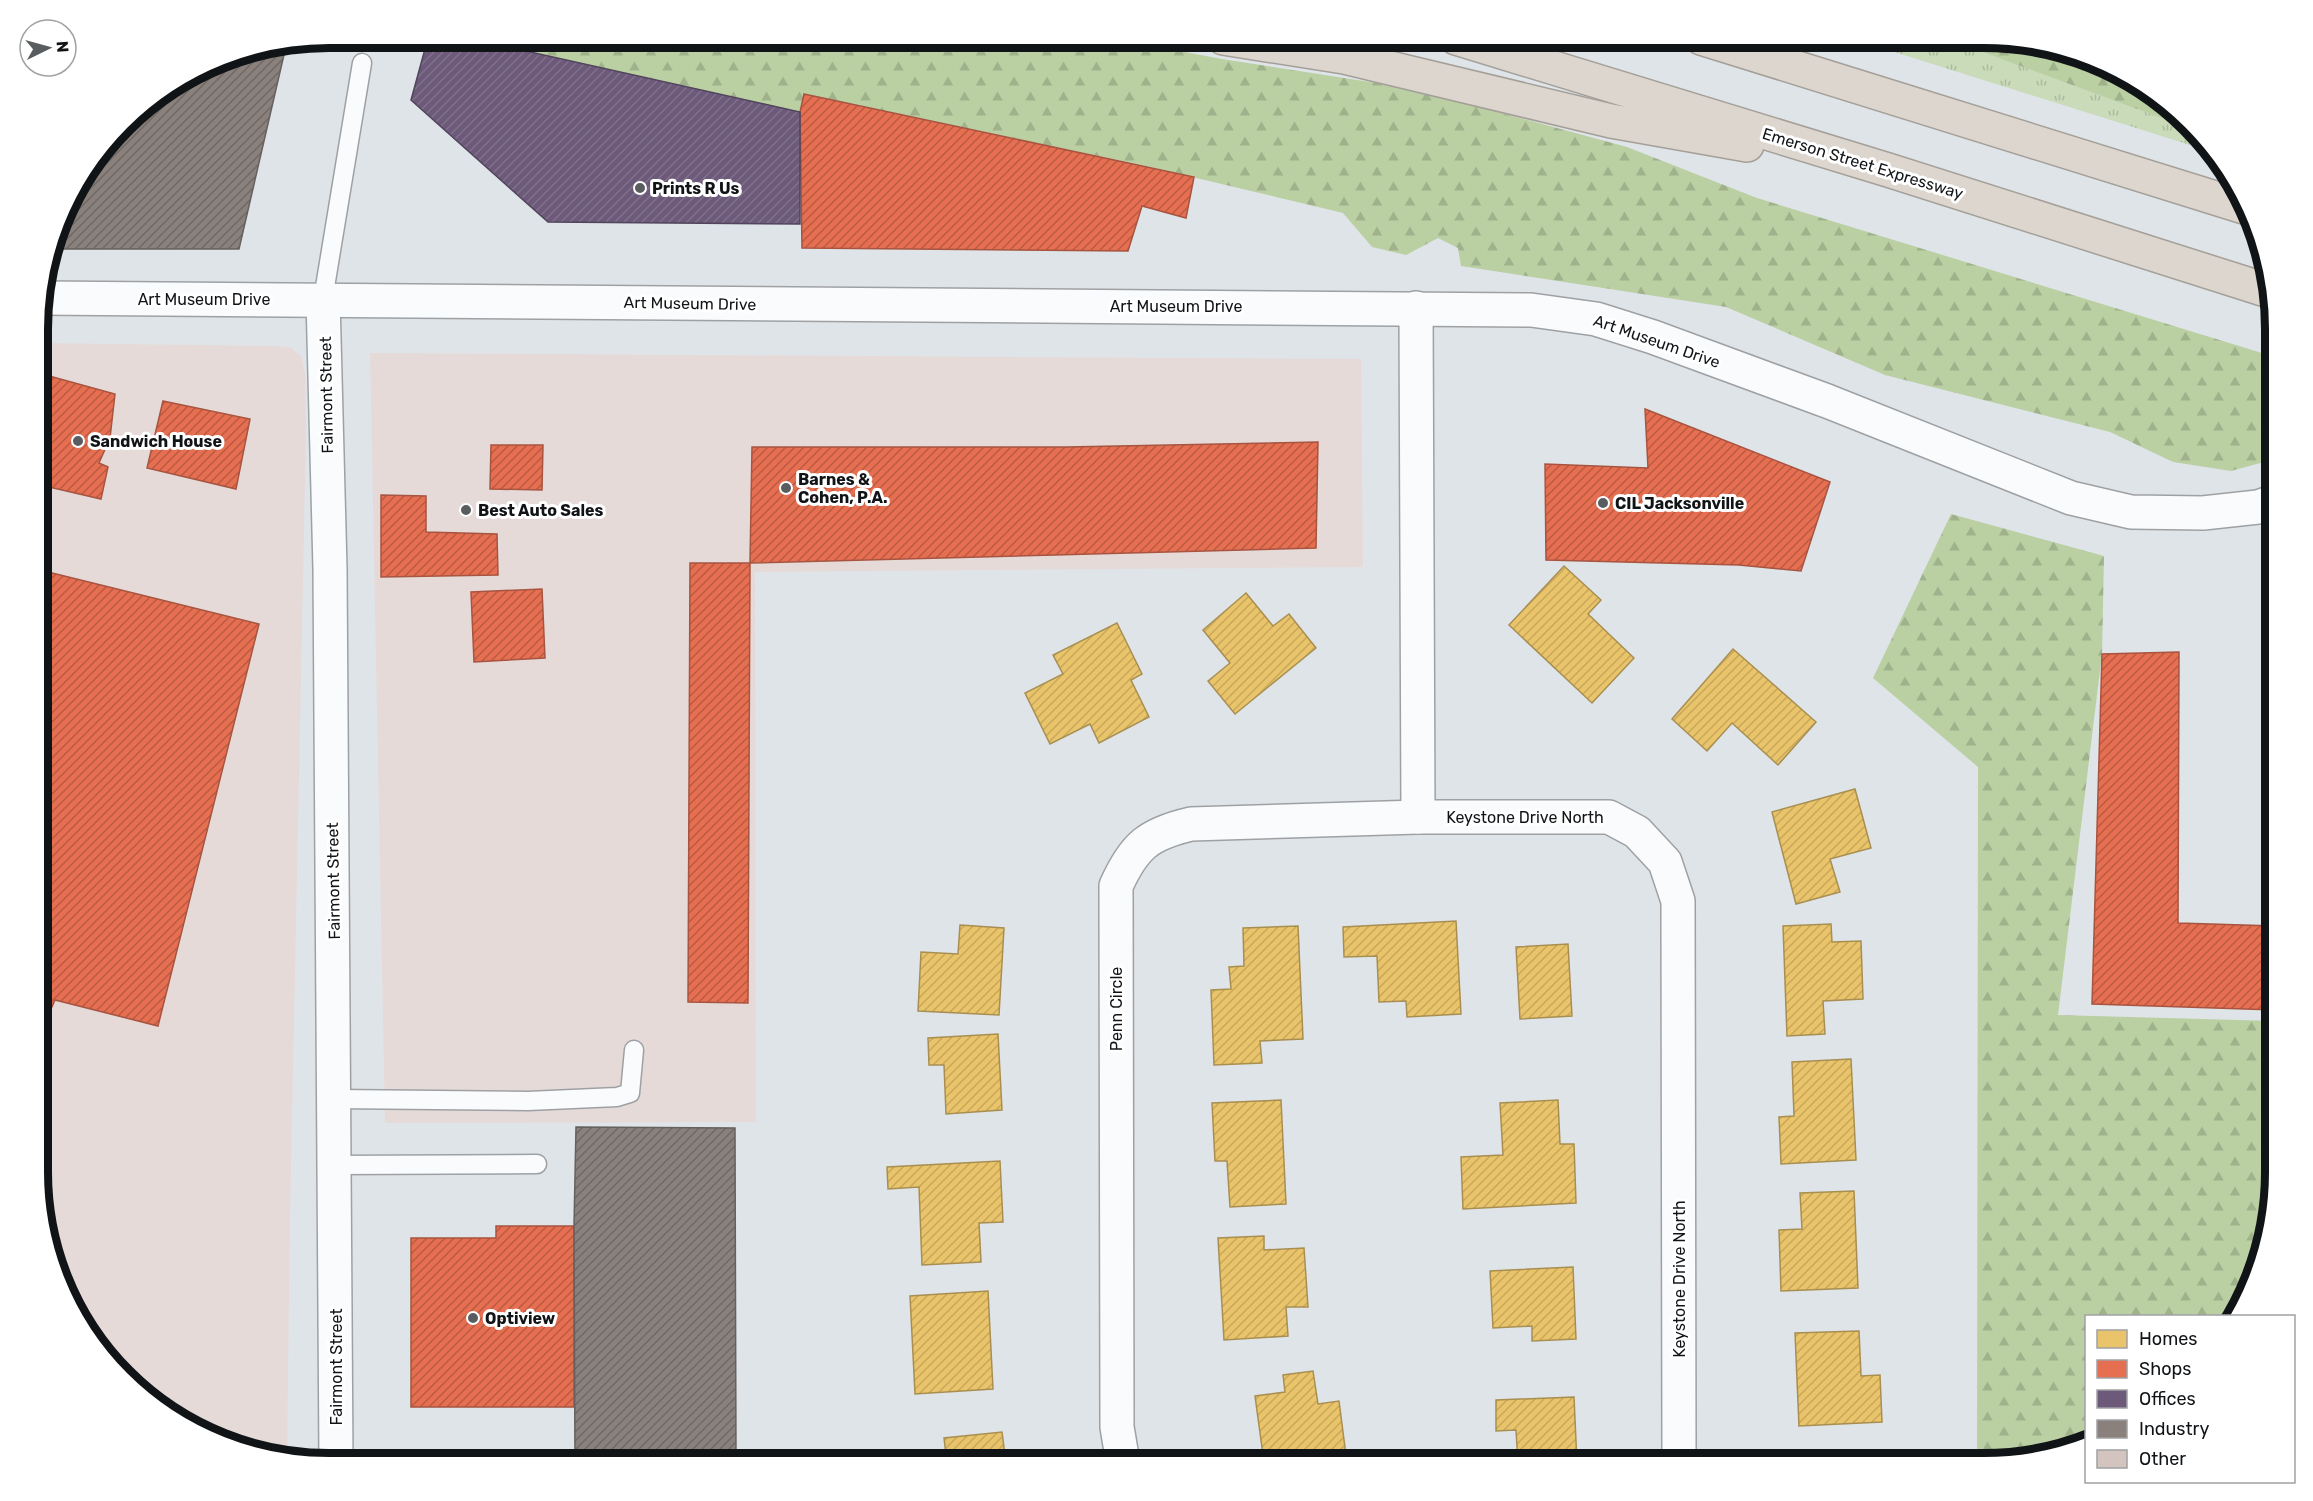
<svg xmlns="http://www.w3.org/2000/svg" width="2313" height="1501" viewBox="0 0 2313 1501" font-family="Rubik,sans-serif">
<style>
.commercial{fill:#e6dad9}
.grass{fill:url(#grass-tufts)}
.forest{fill:url(#forest-firs)}
.homes{fill:url(#homes-hatch);stroke:#a88f51;stroke-width:1.5}
.shops{fill:url(#shops-hatch);stroke:#a75440;stroke-width:1.5}
.offices{fill:url(#offices-hatch);stroke:#51445c;stroke-width:1.5}
.industry{fill:url(#industry-hatch);stroke:#66605e;stroke-width:1.5}
.building{fill:url(#building-hatch);stroke:#a1a1a3;stroke-width:1.5}
.lines{fill:none;stroke-linecap:round;stroke-linejoin:round}
.lane-casing{stroke:#9ea1a4;stroke-width:21}
.street-casing{stroke:#9ea1a4;stroke-width:36}
.secondary-casing{stroke:#9ea1a4;stroke-width:36}
.highway-casing{stroke:#a4a099;stroke-width:36}
.lane{stroke:#fafbfc;stroke-width:18}
.street{stroke:#fafbfc;stroke-width:33}
.secondary{stroke:#fafbfc;stroke-width:33}
.highway{stroke:#dcd6ce;stroke-width:33}
.poi-dot{fill:#595d60;stroke:#fff;stroke-width:2}
.labels{text-anchor:middle;stroke-width:6;stroke-linejoin:round;paint-order:stroke}
.street-label{font-size:16px;fill:#111417;stroke:#fff}
.poi-label{font-size:16px;font-weight:bold;fill:#111417;stroke:#fff;text-anchor:start}
.rim{fill:none;stroke:#111417;stroke-width:8}
</style>
<defs>
<pattern id="grass-tufts" width="24" height="20" patternUnits="userSpaceOnUse" patternTransform="scale(1.5)"><rect width="24" height="20" fill="#c9dbb9"/><path d="M3 7l-1-3M5 7V3M7 7l1-3M15 17l-1-3M17 17v-4M19 17l1-3" fill="none" stroke="#acbb9e"/></pattern>
<pattern id="forest-firs" width="22" height="20" patternUnits="userSpaceOnUse" patternTransform="scale(1.5)"><rect width="22" height="20" fill="#bad0a3"/><path d="M5 1l3.5 6h-7zM16 11l3.5 6h-7z" fill="#9fb28c"/></pattern>
<pattern id="homes-hatch" width="6" height="6" patternUnits="userSpaceOnUse" patternTransform="scale(1.5)"><rect width="6" height="6" fill="#e9c46a"/><path d="M-1 1l2-2M0 6l6-6M5 7l2-2" fill="none" stroke="#c7a85b"/></pattern>
<pattern id="shops-hatch" width="6" height="6" patternUnits="userSpaceOnUse" patternTransform="scale(1.5)"><rect width="6" height="6" fill="#e76f51"/><path d="M-1 1l2-2M0 6l6-6M5 7l2-2" fill="none" stroke="#ba5a42"/></pattern>
<pattern id="offices-hatch" width="6" height="6" patternUnits="userSpaceOnUse" patternTransform="scale(1.5)"><rect width="6" height="6" fill="#6d597a"/><path d="M-1 1l2-2M0 6l6-6M5 7l2-2" fill="none" stroke="#80718a"/></pattern>
<pattern id="industry-hatch" width="6" height="6" patternUnits="userSpaceOnUse" patternTransform="scale(1.5)"><rect width="6" height="6" fill="#8a817c"/><path d="M-1 1l2-2M0 6l6-6M5 7l2-2" fill="none" stroke="#6f6865"/></pattern>
<pattern id="building-hatch" width="6" height="6" patternUnits="userSpaceOnUse" patternTransform="scale(1.5)"><rect width="6" height="6" fill="#d3c4bf"/><path d="M-1 1l2-2M0 6l6-6M5 7l2-2" fill="none" stroke="#b4a8a3"/></pattern>
</defs>
<rect width="100%" height="100%" fill="#dfe4e8"/>
<g class="commercial">
<polygon points="40,343 280,346 291,348 301,356 305,373 306,435 290,1216 287,1457 236,1448 167,1414 77,1318 40,1210"/>
<polygon points="370,353 1361,359 1363,567 755,572 756,1122 385,1123"/>
</g>
<polygon class="grass" points="1850,38 1957,38 1962,44 2183,126 2206,150"/>
<g class="forest">
<polygon points="468,38 1110,38 1222,59 1409,88 1627,147 1757,198 2275,357 2275,459 2231,471 2173,462 2110,432 1885,375 1726,307 1461,266 1458,248 1438,238 1406,255 1372,247 1343,213 1150,167 804,94 800,112"/>
<polygon points="1957,38 1984,38 2077,53 2146,87 2183,126 1961,44"/>
<polygon points="1951,514 2104,556 2102,654 2058,1015 2275,1021 2275,1191 2260,1265 2235,1316 2086,1316 2086,1438 2003,1463 1977,1463 1978,767 1873,678"/>
</g>
<g class="homes">
<polygon points="1564,566 1601,600 1588,614 1634,658 1592,703 1509,625"/>
<polygon points="1246,593 1273,626 1289,614 1316,648 1235,714 1208,681 1230,663 1203,630"/>
<polygon points="1117,623 1142,674 1131,680 1149,717 1099,743 1090,724 1050,744 1025,693 1063,674 1053,655"/>
<polygon points="1733,649 1816,722 1778,765 1732,723 1707,751 1672,719"/>
<polygon points="1855,789 1871,848 1830,859 1840,892 1796,904 1772,812"/>
<polygon points="1456,921 1461,1014 1407,1017 1406,1001 1379,1002 1377,956 1344,957 1343,927"/>
<polygon points="1831,924 1832,942 1861,941 1863,999 1823,1001 1825,1034 1787,1036 1783,926"/>
<polygon points="960,925 1004,928 999,1015 918,1011 921,952 958,954"/>
<polygon points="1298,926 1303,1039 1260,1041 1262,1063 1214,1065 1211,990 1231,989 1229,967 1244,966 1243,928"/>
<polygon points="1568,944 1572,1016 1520,1019 1516,947"/>
<polygon points="998,1034 1002,1110 946,1114 944,1065 929,1065 928,1038"/>
<polygon points="1851,1059 1856,1160 1781,1164 1779,1117 1794,1116 1792,1062"/>
<polygon points="1281,1100 1286,1204 1230,1207 1227,1161 1215,1161 1212,1103"/>
<polygon points="1558,1100 1560,1144 1574,1144 1576,1203 1463,1209 1461,1157 1503,1155 1500,1103"/>
<polygon points="1000,1161 1003,1222 979,1223 981,1262 922,1265 919,1187 888,1189 887,1167"/>
<polygon points="1854,1191 1858,1288 1781,1291 1779,1230 1802,1229 1800,1193"/>
<polygon points="1264,1236 1264,1250 1304,1248 1308,1307 1286,1307 1288,1336 1224,1340 1218,1238"/>
<polygon points="1573,1267 1576,1339 1532,1341 1532,1326 1493,1328 1490,1271"/>
<polygon points="988,1291 993,1389 915,1394 910,1296"/>
<polygon points="1859,1331 1861,1376 1880,1375 1882,1422 1799,1426 1795,1333"/>
<polygon points="1313,1371 1318,1404 1339,1401 1347,1463 1290,1463 1288,1451 1263,1455 1255,1396 1285,1392 1283,1375"/>
<polygon points="1574,1397 1577,1463 1518,1463 1516,1430 1496,1431 1496,1400"/>
<polygon points="1002,1432 1006,1463 947,1463 944,1438"/>
<polygon points="1854,1459 1854,1463 1780,1463 1780,1462"/>
</g>
<g class="shops">
<polygon points="804,94 1194,177 1186,218 1142,206 1128,251 802,248 800,112"/>
<polygon points="42,374 115,394 110,438 99,463 108,467 101,499 40,485 40,381"/>
<polygon points="163,401 250,419 236,489 147,468"/>
<polygon points="1645,409 1830,482 1801,571 1739,565 1546,560 1545,464 1648,468"/>
<polygon points="1318,442 1316,548 750,563 752,447 1066,447"/>
<polygon points="491,445 543,445 542,490 490,489"/>
<polygon points="381,495 426,496 426,532 497,534 498,575 381,577"/>
<polygon points="690,563 750,563 748,1003 688,1002"/>
<polygon points="40,570 259,624 158,1026 55,1000 45,1023 40,1023"/>
<polygon points="542,589 545,658 474,662 471,592"/>
<polygon points="2179,652 2178,923 2275,926 2275,1010 2092,1004 2102,654"/>
<polygon points="496,1226 574,1226 574,1407 411,1407 411,1238 496,1238"/>
</g>
<polygon class="offices" points="428,38 468,38 800,112 800,224 548,222 411,100"/>
<g class="industry">
<polygon points="286,46 239,249 53,249 68,200 137,110 218,60"/>
<polygon points="576,1127 735,1128 736,1463 575,1463 574,1226"/>
</g>
<polygon class="building" points="122,129 117,149 108,147"/>
<g class="lines">
<g class="lane-casing">
<g id="lane">
<polyline points="323,299 362,63"/>
<polyline points="335,1099 528,1101 617,1097 630,1093 634,1050"/>
<polyline points="335,1165 537,1164"/>
<polyline points="467,1463 469,1462 541,1463"/>
</g>
</g>
<g class="street-casing">
<g id="street">
<polyline points="323,299 330,569 336,1463"/>
<polyline points="1416,308 1418,817"/>
<path d="M1123 1463 1117 1427 1116 886C1134 846 1148 834 1191 824L1418 817H1609L1637 832 1665 862 1678 901 1679 1463"/>
</g>
</g>
<g class="secondary-casing">
<polyline id="secondary" points="40,298 1531,310 1596,319 1653,337 1827,401 2071,498 2131,512 2203,513 2258,507 2275,501"/>
</g>
<g class="highway-casing">
<g id="highway">
<polyline points="1223,38 1344,57 1611,121 1747,145"/>
<polyline points="1456,38 1888,170 2269,291"/>
<polyline points="1701,38 2244,207"/>
</g>
</g>
<use href="#lane" class="lane"/>
<use href="#street" class="street"/>
<use href="#secondary" class="secondary"/>
<use href="#highway" class="highway"/>
</g>
<g class="poi-dot">
<circle cx="640" cy="188" r="6"/>
<circle cx="78" cy="441" r="6"/>
<circle cx="786" cy="488" r="6"/>
<circle cx="1603" cy="503" r="6"/>
<circle cx="466" cy="510" r="6"/>
<circle cx="473" cy="1318" r="6"/>
</g>
<g class="labels">
<g class="street-label">
<text transform="translate(1863 163) rotate(17)" y="6">Emerson Street Expressway</text>
<text x="204" y="305">Art Museum Drive</text>
<text transform="translate(690 303) rotate(1)" y="6">Art Museum Drive</text>
<text x="1176" y="312">Art Museum Drive</text>
<text transform="translate(1657 341) rotate(19)" y="6">Art Museum Drive</text>
<text transform="translate(326 395) rotate(-91)" y="6">Fairmont Street</text>
<text x="1525" y="823">Keystone Drive North</text>
<text transform="translate(333 881) rotate(-91)" y="6">Fairmont Street</text>
<text transform="translate(1116 1009) rotate(-90)" y="6">Penn Circle</text>
<text transform="translate(1679 1279) rotate(-90)" y="6">Keystone Drive North</text>
<text transform="translate(336 1367) rotate(-90)" y="6">Fairmont Street</text>
</g>
<g class="poi-label">
<text x="652" y="194">Prints R Us</text>
<text x="90" y="447">Sandwich House</text>
<text x="798" y="485">Barnes &amp;<tspan x="798" dy="18">Cohen, P.A.</tspan></text>
<text x="1615" y="509">CIL Jacksonville</text>
<text x="478" y="516">Best Auto Sales</text>
<text x="485" y="1324">Optiview</text>
</g>
</g>
<path d="M0 0H2313V1501H0ZM329 48H1984A281 281 0 0 1 2265 329V1172A281 281 0 0 1 1984 1453H329A281 281 0 0 1 48 1172V329A281 281 0 0 1 329 48Z" fill="#fff" fill-rule="evenodd"/>
<path class="rim" d="M329 48H1984A281 281 0 0 1 2265 329V1172A281 281 0 0 1 1984 1453H329A281 281 0 0 1 48 1172V329A281 281 0 0 1 329 48Z"/>
<rect x="2085" y="1315" width="210" height="168" fill="#ffffff" stroke="#a0a1a2" stroke-width="1.5"/>
<rect x="2097" y="1330" width="30" height="18" fill="#e9c46a" stroke="#a0a1a2" stroke-width="1.5"/>
<text x="2139" y="1345" font-size="18" fill="#111417">Homes</text>
<rect x="2097" y="1360" width="30" height="18" fill="#e76f51" stroke="#a0a1a2" stroke-width="1.5"/>
<text x="2139" y="1375" font-size="18" fill="#111417">Shops</text>
<rect x="2097" y="1390" width="30" height="18" fill="#6d597a" stroke="#a0a1a2" stroke-width="1.5"/>
<text x="2139" y="1405" font-size="18" fill="#111417">Offices</text>
<rect x="2097" y="1420" width="30" height="18" fill="#8a817c" stroke="#a0a1a2" stroke-width="1.5"/>
<text x="2139" y="1435" font-size="18" fill="#111417">Industry</text>
<rect x="2097" y="1450" width="30" height="18" fill="#d3c4bf" stroke="#a0a1a2" stroke-width="1.5"/>
<text x="2139" y="1465" font-size="18" fill="#111417">Other</text>
<g transform="translate(48 48) rotate(85)"><circle r="28" fill="#ffffff" stroke="#a0a1a2" stroke-width="1.5"/>
<path d="M0-4.5L10 22L0 15L-10 22Z" fill="#595d60"/>
<text y="-9" font-size="16" font-weight="bold" text-anchor="middle" fill="#111417">N</text>
</g>
</svg>
